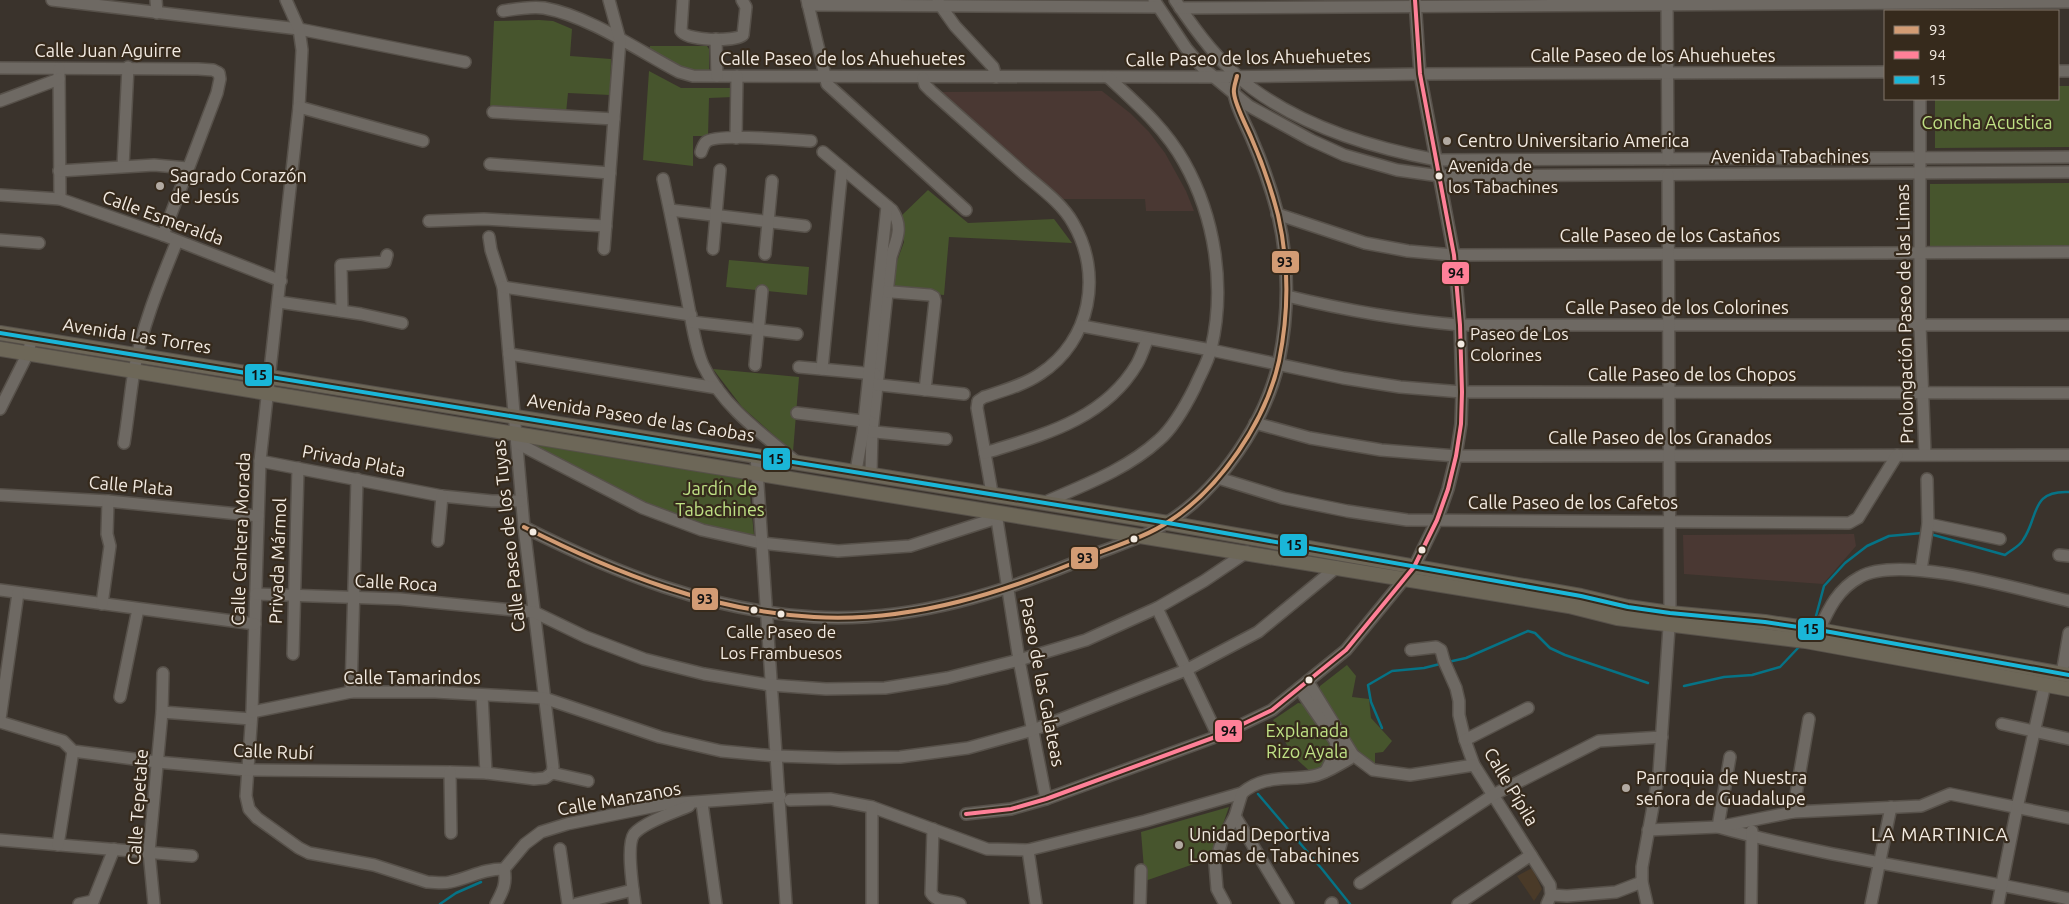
<svg xmlns="http://www.w3.org/2000/svg" width="2069" height="904" viewBox="0 0 2069 904" font-family="Ubuntu,sans-serif">
<style>
.built{fill:#4a3a28}
.education{fill:#4a3833}
.green{fill:#47552d}
.lines{fill:none;stroke-linecap:round;stroke-linejoin:round}
.stream{stroke:#067386;stroke-width:2.5}
.minor-casing{stroke:#57514a;stroke-width:14}
.major-casing{stroke:#57514a;stroke-width:16}
.minor{stroke:#6e6963;stroke-width:11}
.major{stroke:#6d6758;stroke-width:14}
.bus-1-casing{stroke:#362a1c;stroke-width:8}
.bus-2-casing{stroke:#362a1c;stroke-width:8}
.bus-3-casing{stroke:#362a1c;stroke-width:8}
.bus-1{stroke:#d39c74;stroke-width:4}
.bus-2{stroke:#ff8098;stroke-width:4}
.bus-3{stroke:#1ab6d8;stroke-width:4}
.poi-dot{fill:#b2aaa2;stroke:#362a1c;stroke-width:2}
.bus-dot{fill:#f2eae1;stroke:#362a1c;stroke-width:2}
.labels{text-anchor:middle;stroke-width:4.5;stroke-linejoin:round;paint-order:stroke}
.bus-label{font-size:17px;fill:#f2eae1;stroke:#362a1c;text-anchor:start}
.street-label{font-size:18px;fill:#f2eae1;stroke:#362a1c}
.park-label{font-size:18px;fill:#bfe185;stroke:#362a1c}
.poi-label{font-size:18px;fill:#f2eae1;stroke:#362a1c;text-anchor:start}
.neighbourhood-label{font-size:19px;letter-spacing:1px;fill:#f2eae1;stroke:#362a1c}
.line-badge{stroke:#362a1c;stroke-width:2}
.pale-badge-label{font-size:14px;text-anchor:middle;font-weight:bold;fill:#111}
</style>
<rect width="100%" height="100%" fill="#3a332c"/>
<polygon class="built" points="1532,868 1542,889 1534,901 1517,876"/>
<g class="education">
<polygon points="1102,91 1130,113 1149,132 1165,153 1186,191 1194,211 1146,211 1145,199 1061,199 941,92"/>
<polygon points="1854,534 1856,546 1823,584 1684,574 1683,535"/>
</g>
<g class="green">
<polygon points="539,20 553,21 572,29 570,56 611,59 610,95 568,93 566,113 490,109 494,21"/>
<polygon points="650,46 707,46 709,49 709,72 693,74 650,53"/>
<polygon points="649,71 681,88 733,88 733,97 709,98 708,136 693,136 693,166 643,160"/>
<polygon points="2058,86 2069,86 2069,147 1935,148 1935,99 2058,99"/>
<polygon points="2069,183 2069,251 1930,252 1930,184"/>
<polygon points="928,190 968,223 1054,219 1072,243 949,237 944,295 891,290 893,272 904,242 900,217"/>
<polygon points="729,260 809,267 807,295 726,287"/>
<polygon points="713,369 799,377 793,452 742,407"/>
<polygon points="526,438 748,476 754,535 703,525 644,505 526,445"/>
<polygon points="1347,665 1356,676 1352,697 1369,699 1371,718 1392,741 1383,752 1375,753 1375,765 1361,759 1318,693 1320,686"/>
<path d="M1298 703 1305 704C1320 727 1348 754 1313 774L1293 756 1273 720Z"/>
<polygon points="1229,807 1211,858 1145,881 1141,832"/>
</g>
<g class="lines">
<g class="stream">
<path d="M1930 534 2005 555C2011 550 2020 546 2023 540 2039 517 2030 490 2069 492"/>
<polyline points="1816,616 1824,586 1845,563 1867,546 1889,536 1922,533"/>
<polyline points="1448,662 1466,658 1528,631 1535,633 1550,648 1565,655 1648,683"/>
<polyline points="1684,686 1724,677 1752,675 1780,667 1798,648"/>
<polyline points="1382,728 1371,702 1368,685 1392,671 1424,668 1440,664"/>
<polyline points="1258,794 1322,869 1350,904"/>
<polyline points="440,904 456,893 481,882"/>
</g>
<g class="minor-casing">
<g id="minor">
<polyline points="52,0 299,29 465,62"/>
<polyline points="156,0 157,13"/>
<path d="M286 0 299 29 302 50 299 107 260 461 252 712 246 796 249 809 257 818 299 848 309 853 374 865 427 882C435 882 442 884 450 882 470 878 482 869 504 869"/>
<path d="M683 0 681 31C687 41 734 42 743 35L746 7 742 0"/>
<polyline points="807,0 827,84 966,210"/>
<polyline points="1154,0 1186,48 1202,67 1249,106 1311,140 1344,155 1397,170 1440,176 2069,172"/>
<path d="M1175 0C1197 33 1221 65 1253 89 1306 128 1373 148 1437 160L2069 157"/>
<polyline points="1667,0 1668,159"/>
<polyline points="938,2 955,26 993,67 996,77"/>
<polyline points="808,5 1158,7"/>
<polyline points="1180,8 2069,2"/>
<path d="M503 11C516 9 531 6 544 8 589 16 639 51 679 72L693 76 1213 77 1420 74 1885 72"/>
<polyline points="716,39 717,76"/>
<polyline points="0,68 198,69 213,70 219,73 220,79 217,93 163,235"/>
<polyline points="59,69 60,199"/>
<polyline points="2058,71 2069,71"/>
<path d="M923 78 925 85 931 91C961 118 992 145 1022 172 1039 187 1062 203 1073 223 1103 274 1091 341 1040 374 1024 385 1002 391 984 397L978 401 977 408 992 493"/>
<polyline points="1920,99 1920,325 1925,454"/>
<polyline points="0,101 59,79"/>
<polyline points="299,107 423,141"/>
<polyline points="493,112 614,119"/>
<polyline points="736,138 737,76"/>
<path d="M701 152C702 149 704 144 706 142 716 133 795 140 811 141"/>
<path d="M823 152 892 210C904 228 896 240 891 257L872 432 871 473"/>
<polyline points="490,164 610,173"/>
<polyline points="123,166 128,67"/>
<polyline points="59,171 154,165 187,168"/>
<path d="M663 179C672 220 680 261 688 303 692 323 695 347 703 365 722 406 762 434 795 461"/>
<polyline points="0,195 60,199 163,235 281,281"/>
<polyline points="670,210 805,226"/>
<polyline points="1277,214 1365,243 1408,251 1454,255 2069,252"/>
<polyline points="429,221 484,219 606,226"/>
<polyline points="489,237 491,250 503,287 524,527 553,767 552,773"/>
<polyline points="0,240 39,243"/>
<polyline points="604,249 620,40 609,0"/>
<polyline points="713,249 720,170"/>
<polyline points="765,254 772,181"/>
<polyline points="503,287 691,315"/>
<polyline points="880,291 930,295 934,297 935,301 925,390"/>
<path d="M1287 296C1344 310 1401 320 1460 325H2069"/>
<polyline points="279,302 361,314 402,323"/>
<polyline points="342,311 341,265 385,262 387,255"/>
<polyline points="692,322 797,334"/>
<polyline points="1082,326 1211,350 1343,378 1400,387 1462,392 2069,393"/>
<polyline points="509,354 717,388"/>
<polyline points="755,365 762,291"/>
<polyline points="799,367 875,374"/>
<polyline points="822,369 842,168"/>
<polyline points="871,384 964,394"/>
<polyline points="0,409 28,353 32,337"/>
<polyline points="797,413 871,422"/>
<polyline points="1255,423 1310,438 1381,450 1456,456 2069,455"/>
<polyline points="865,431 946,439"/>
<path d="M124 443C128 419 130 395 134 371 142 326 160 283 177 241"/>
<polyline points="517,443 643,508 702,530 761,543 838,551 910,546 997,518"/>
<path d="M985 453C1042 435 1104 420 1137 364 1141 357 1144 348 1147 340"/>
<polyline points="756,455 786,904"/>
<polyline points="260,461 442,496 492,501 521,501"/>
<polyline points="856,471 863,431 887,206"/>
<polyline points="1218,478 1283,498 1347,511 1407,520 1849,523 1858,518 1897,455"/>
<polyline points="0,495 108,501 258,516"/>
<path d="M1043 503C1084 485 1126 470 1159 440 1173 428 1187 403 1195 387 1200 375 1208 362 1211 349 1226 287 1215 217 1184 162 1165 128 1136 103 1108 77"/>
<polyline points="996,513 1019,660 1046,799"/>
<polyline points="1928,524 2000,539"/>
<path d="M524 527C615 573 711 611 814 617 913 623 1008 591 1098 553 1121 544 1147 536 1168 522 1220 489 1266 421 1279 361 1289 312 1289 263 1278 215 1271 188 1262 162 1251 137 1246 125 1235 105 1234 93 1233 88 1236 81 1237 76"/>
<polyline points="438,541 442,496"/>
<polyline points="2059,555 2069,556"/>
<polyline points="1921,570 1928,524 1927,479"/>
<polyline points="0,590 255,624"/>
<polyline points="256,594 400,599 534,612 586,637 644,659 704,674 770,685 826,689 885,688 947,678 1019,660 1086,640 1157,608 1204,581 1247,552"/>
<polyline points="102,604 110,546 107,534 108,501"/>
<polyline points="1157,608 1218,736"/>
<path d="M1819 630C1829 608 1838 589 1860 577 1900 554 2022 590 2069 601"/>
<polyline points="1411,650 1436,647 1441,650 1444,661 1456,688 1459,701 1459,715 1465,740 1474,765 1550,885 1551,895 1547,904"/>
<polyline points="293,654 298,468"/>
<polyline points="2062,674 2069,633"/>
<polyline points="1308,682 1353,755 1373,770 1410,775 1474,765"/>
<polyline points="1299,688 1336,742"/>
<polyline points="351,692 357,479"/>
<polyline points="482,695 486,773"/>
<polyline points="120,697 138,609"/>
<polyline points="162,712 251,719"/>
<polyline points="252,712 351,692 435,692 544,698 660,737 721,751 776,756 838,758 900,757 968,748 1033,730 1186,670 1258,632 1337,567"/>
<polyline points="0,719 18,593"/>
<polyline points="0,722 63,741 73,751 157,762 247,770 450,772 486,773 534,779 545,778 552,773"/>
<polyline points="2002,724 2069,739"/>
<polyline points="1465,740 1528,708"/>
<path d="M1730 757 1718 827C1833 859 1952 873 2069 899"/>
<polyline points="1326,771 1335,753 1336,742"/>
<polyline points="450,772 451,833"/>
<polyline points="552,773 588,781"/>
<path d="M790 800 830 799 872 807 987 849 1028 850 1145 821 1242 793C1265 774 1286 781 1313 776 1325 774 1338 765 1349 759L1353 755"/>
<polyline points="702,803 716,904"/>
<polyline points="1793,812 1809,719"/>
<polyline points="966,814 1011,809 1046,799 1218,736 1272,710 1346,650 1414,567 1437,520 1448,489 1456,456 1461,424 1462,392 1460,325 1454,255 1420,74 1415,0"/>
<polyline points="1235,816 1288,904"/>
<path d="M933 829 931 893C938 904 947 899 960 904"/>
<polyline points="1648,830 1718,827 1793,812 1921,806 1950,794 2069,818"/>
<polyline points="0,840 192,856"/>
<polyline points="58,845 73,751"/>
<polyline points="560,849 568,904"/>
<polyline points="1028,850 1036,904"/>
<polyline points="504,869 525,844 541,832 567,824 666,804 780,796"/>
<polyline points="1360,883 1493,795 1599,741 1662,737"/>
<polyline points="1551,895 1567,896 1616,892 1642,882"/>
<polyline points="79,904 93,901"/>
<polyline points="92,904 114,849"/>
<polyline points="154,904 149,852 162,712 163,673"/>
<path d="M496 904C503 891 507 883 504 869"/>
<polyline points="576,904 633,890"/>
<path d="M635 904C633 890 626 845 634 834 644 822 675 812 689 806"/>
<polyline points="872,904 872,807"/>
<polyline points="1140,904 1141,870"/>
<polyline points="1225,904 1217,889 1215,864 1222,840 1235,816 1242,793"/>
<polyline points="1331,904 1332,903"/>
<polyline points="1458,904 1531,855"/>
<polyline points="1647,904 1642,882 1642,867 1659,773 1670,613 1668,175"/>
<polyline points="1751,904 1752,831"/>
<polyline points="1871,904 1891,807"/>
<polyline points="1998,904 2017,808 2045,684"/>
</g>
</g>
<g class="major-casing">
<g id="major">
<polyline points="0,333 1168,523 1581,596 1628,607 1670,613 1765,622 1819,630 2069,675"/>
<polyline points="0,349 698,464 1569,606 1617,618 1805,641 2069,689"/>
</g>
</g>
<use href="#minor" class="minor"/>
<use href="#major" class="major"/>
<g class="bus-1-casing">
<path id="bus-1" d="M524 527C615 573 711 611 814 617 913 623 1008 591 1098 553 1121 544 1147 536 1168 522 1220 489 1266 421 1279 361 1289 312 1289 263 1278 215 1271 188 1262 162 1251 137 1246 125 1235 105 1234 93 1233 88 1236 81 1237 76"/>
</g>
<g class="bus-2-casing">
<polyline id="bus-2" points="966,814 1011,809 1046,799 1218,736 1272,710 1346,650 1414,567 1437,520 1448,489 1456,456 1461,424 1462,392 1460,325 1454,255 1420,74 1415,0"/>
</g>
<g class="bus-3-casing">
<polyline id="bus-3" points="0,333 1168,523 1581,596 1628,607 1670,613 1765,622 1819,630 2069,675"/>
</g>
<use href="#bus-1" class="bus-1"/>
<use href="#bus-2" class="bus-2"/>
<use href="#bus-3" class="bus-3"/>
</g>
<g class="poi-dot">
<circle cx="1447" cy="141" r="5"/>
<circle cx="160" cy="186" r="5"/>
<circle cx="1626" cy="788" r="5"/>
<circle cx="1179" cy="845" r="5"/>
</g>
<g class="bus-dot">
<circle cx="1439" cy="176" r="4.5"/>
<circle cx="1461" cy="344" r="4.5"/>
<circle cx="533" cy="532" r="4.5"/>
<circle cx="1134" cy="539" r="4.5"/>
<circle cx="1422" cy="550" r="4.5"/>
<circle cx="754" cy="610" r="4.5"/>
<circle cx="781" cy="614" r="4.5"/>
<circle cx="1309" cy="680" r="4.5"/>
</g>
<g class="labels">
<g class="bus-label">
<text x="1448" y="172">Avenida de<tspan x="1448" dy="21">los Tabachines</tspan></text>
<text x="1470" y="340">Paseo de Los<tspan x="1470" dy="21">Colorines</tspan></text>
<text x="781" y="638" text-anchor="middle">Calle Paseo de<tspan x="781" dy="21">Los Frambuesos</tspan></text>
</g>
<g class="street-label">
<text x="108" y="57">Calle Juan Aguirre</text>
<text x="1653" y="62">Calle Paseo de los Ahuehuetes</text>
<text transform="translate(1248 58) rotate(-1)" y="6">Calle Paseo de los Ahuehuetes</text>
<text x="843" y="65">Calle Paseo de los Ahuehuetes</text>
<text x="1790" y="163">Avenida Tabachines</text>
<text transform="translate(163 218) rotate(20)" y="6">Calle Esmeralda</text>
<text x="1670" y="242">Calle Paseo de los Castaños</text>
<text x="1677" y="314">Calle Paseo de los Colorines</text>
<text transform="translate(1905 314) rotate(-91)" y="6">Prolongación Paseo de las Limas</text>
<text transform="translate(137 336) rotate(9)" y="6">Avenida Las Torres</text>
<text x="1692" y="381">Calle Paseo de los Chopos</text>
<text transform="translate(641 418) rotate(9)" y="6">Avenida Paseo de las Caobas</text>
<text x="1660" y="444">Calle Paseo de los Granados</text>
<text transform="translate(354 461) rotate(11)" y="6">Privada Plata</text>
<text transform="translate(131 486) rotate(5)" y="6">Calle Plata</text>
<text x="1573" y="509">Calle Paseo de los Cafetos</text>
<text transform="translate(509 536) rotate(-96)" y="6">Calle Paseo de los Tuyas</text>
<text transform="translate(241 539) rotate(-88)" y="6">Calle Cantera Morada</text>
<text transform="translate(278 561) rotate(-88)" y="6">Privada Mármol</text>
<text transform="translate(396 583) rotate(3)" y="6">Calle Roca</text>
<text x="412" y="684">Calle Tamarindos</text>
<text transform="translate(1042 682) rotate(79)" y="6">Paseo de las Galateas</text>
<text transform="translate(273 752) rotate(2)" y="6">Calle Rubí</text>
<text transform="translate(1511 787) rotate(59)" y="6">Calle Pípila</text>
<text transform="translate(619 799) rotate(-10)" y="6">Calle Manzanos</text>
<text transform="translate(138 807) rotate(-86)" y="6">Calle Tepetate</text>
</g>
<g class="park-label">
<text x="1987" y="129">Concha Acustica</text>
<text x="720" y="495">Jardín de<tspan x="720" dy="21">Tabachines</tspan></text>
<text x="1307" y="737">Explanada<tspan x="1307" dy="21">Rizo Ayala</tspan></text>
</g>
<g class="poi-label">
<text x="1457" y="147">Centro Universitario America</text>
<text x="170" y="182">Sagrado Corazón<tspan x="170" dy="21">de Jesús</tspan></text>
<text x="1636" y="784">Parroquia de Nuestra<tspan x="1636" dy="21">señora de Guadalupe</tspan></text>
<text x="1189" y="841">Unidad Deportiva<tspan x="1189" dy="21">Lomas de Tabachines</tspan></text>
</g>
<g class="neighbourhood-label">
<text x="1940" y="841">LA MARTINICA</text>
</g>
</g>
<g class="line-badge">
<rect x="1271" y="250" width="29" height="24" rx="5" fill="#d39c74"/>
<rect x="1441" y="261" width="29" height="24" rx="5" fill="#ff8098"/>
<rect x="244" y="363" width="29" height="24" rx="5" fill="#1ab6d8"/>
<rect x="762" y="447" width="29" height="24" rx="5" fill="#1ab6d8"/>
<rect x="1279" y="533" width="29" height="24" rx="5" fill="#1ab6d8"/>
<rect x="1070" y="546" width="29" height="24" rx="5" fill="#d39c74"/>
<rect x="691" y="587" width="28" height="24" rx="5" fill="#d39c74"/>
<rect x="1797" y="617" width="28" height="24" rx="5" fill="#1ab6d8"/>
<rect x="1214" y="719" width="29" height="24" rx="5" fill="#ff8098"/>
</g>
<g class="pale-badge-label">
<text x="1285" y="267">93</text>
<text x="1456" y="278">94</text>
<text x="259" y="380">15</text>
<text x="776" y="464">15</text>
<text x="1294" y="550">15</text>
<text x="1085" y="563">93</text>
<text x="705" y="604">93</text>
<text x="1811" y="634">15</text>
<text x="1229" y="736">94</text>
</g>
<rect x="1884" y="10" width="175" height="90" fill="#362a1c" stroke="#81776b"/>
<rect x="1894" y="26" width="25" height="8" fill="#d39c74" stroke="#81776b"/>
<text x="1929" y="35" font-size="15" fill="#f2eae1">93</text>
<rect x="1894" y="51" width="25" height="8" fill="#ff8098" stroke="#81776b"/>
<text x="1929" y="60" font-size="15" fill="#f2eae1">94</text>
<rect x="1894" y="76" width="25" height="8" fill="#1ab6d8" stroke="#81776b"/>
<text x="1929" y="85" font-size="15" fill="#f2eae1">15</text>
</svg>
